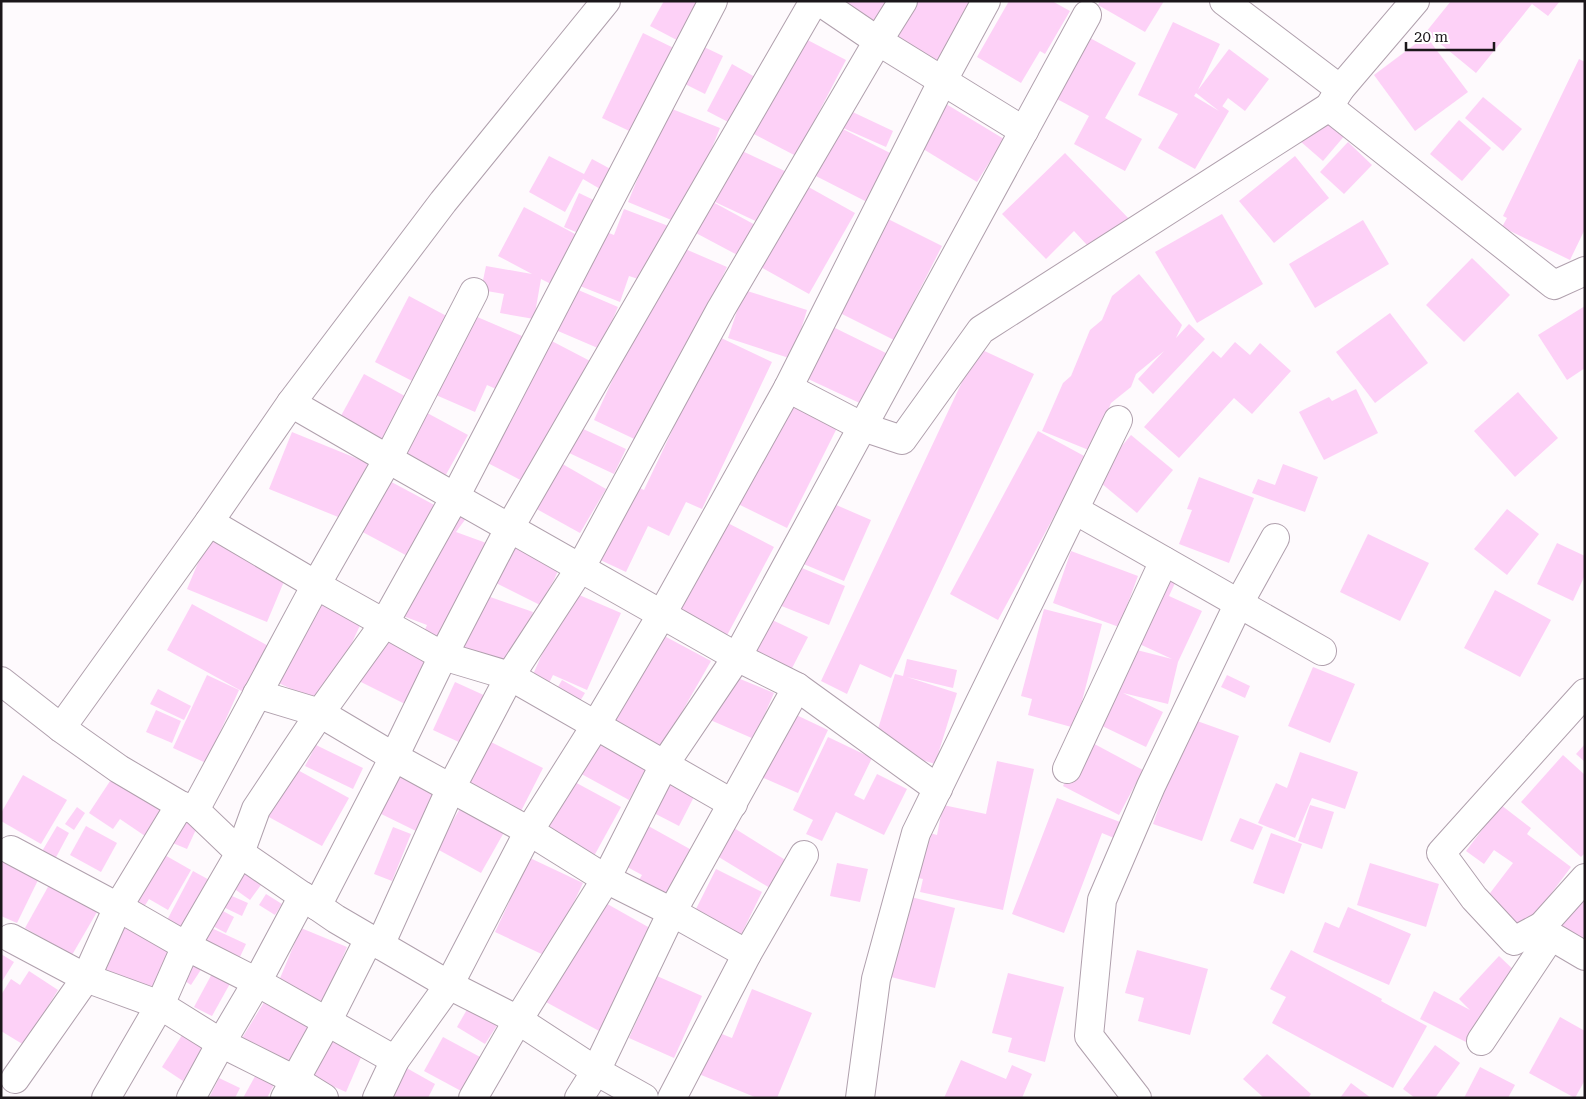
<svg xmlns="http://www.w3.org/2000/svg" width="1586" height="1099" viewBox="0 0 1586 1099" font-family="'Roboto Serif',serif">
<style>
.building{fill:#fdd1f7}
.lines{fill:none;stroke-linecap:round;stroke-linejoin:round}
.street-casing{stroke:#b0a0ad;stroke-width:30}
.secondary-casing{stroke:#b0a0ad;stroke-width:30}
.street{stroke:#fff;stroke-width:28}
.secondary{stroke:#fff;stroke-width:28}
</style>
<rect width="100%" height="100%" fill="#fefafd"/>
<g class="building">
<polygon points="664,1 713,1 690,47 650,26"/>
<polygon points="821,1 891,1 876,30"/>
<polygon points="909,1 979,1 945,66 890,38"/>
<polygon points="1009,1 1052,1 1070,11 1045,54 1040,51 1021,83 977,57"/>
<polygon points="1100,1 1164,1 1145,32 1098,5"/>
<polygon points="1451,1 1560,1 1548,16 1532,4 1476,73 1426,32"/>
<polygon points="1173,22 1220,44 1198,90 1229,49 1269,79 1245,111 1228,98 1219,111 1196,93 1194,96 1219,111 1222,106 1229,111 1195,169 1158,148 1178,114 1138,95"/>
<polygon points="643,33 686,54 644,138 602,118"/>
<polygon points="798,35 846,60 796,156 748,131"/>
<polygon points="1426,36 1468,92 1415,131 1374,75"/>
<polygon points="1090,38 1136,63 1105,118 1142,139 1125,171 1074,144 1089,116 1057,99"/>
<polygon points="702,46 723,56 705,94 683,83"/>
<polygon points="1579,59 1585,62 1585,229 1570,260 1502,227 1507,218 1503,216"/>
<polygon points="732,64 755,77 730,123 707,111"/>
<polygon points="1483,97 1522,129 1503,151 1465,118"/>
<polygon points="946,104 1004,139 977,182 920,147"/>
<polygon points="667,107 720,128 681,224 628,202"/>
<polygon points="842,107 893,131 886,147 834,124"/>
<polygon points="1322,114 1346,134 1323,161 1300,141"/>
<polygon points="1459,120 1491,148 1462,181 1430,154"/>
<polygon points="835,125 892,154 867,202 810,173"/>
<polygon points="1348,142 1372,165 1344,194 1320,172"/>
<polygon points="740,150 791,174 766,226 715,202"/>
<polygon points="1065,153 1135,225 1100,259 1074,231 1046,259 1002,214"/>
<polygon points="549,156 584,174 592,159 618,173 607,193 583,179 565,212 529,192"/>
<polygon points="1295,156 1329,198 1274,243 1239,201"/>
<polygon points="805,185 855,213 809,294 759,266"/>
<polygon points="579,193 600,203 585,236 564,227"/>
<polygon points="711,201 759,227 743,258 694,232"/>
<polygon points="524,207 577,235 551,284 541,279 534,319 500,313 504,294 481,290 486,266 532,274 498,256"/>
<polygon points="624,209 671,227 650,283 629,276 620,302 580,286 601,230 614,235"/>
<polygon points="1222,214 1263,284 1197,323 1155,252"/>
<polygon points="886,218 942,246 894,340 838,312"/>
<polygon points="1363,220 1389,264 1315,308 1289,264"/>
<polygon points="683,248 727,267 645,444 594,420 653,292 661,295"/>
<polygon points="1472,258 1510,295 1464,342 1426,305"/>
<polygon points="1139,274 1182,325 1176,338 1189,324 1205,339 1153,394 1138,379 1164,351 1136,374 1131,387 1111,403 1091,451 1042,431 1063,383 1071,376 1090,330 1102,320 1112,296"/>
<polygon points="569,286 618,307 600,349 551,328"/>
<polygon points="744,290 807,310 792,359 728,338"/>
<polygon points="409,296 454,320 420,385 375,362"/>
<polygon points="1585,306 1585,368 1567,380 1538,335"/>
<polygon points="1390,313 1428,363 1375,403 1336,352"/>
<polygon points="475,316 529,339 505,393 487,385 475,412 429,392 446,353 457,358"/>
<polygon points="831,326 890,355 866,406 806,378"/>
<polygon points="717,336 772,362 702,509 686,502 669,536 648,526 626,572 596,558 631,484 644,490"/>
<polygon points="544,337 594,363 530,485 480,459"/>
<polygon points="1235,342 1250,355 1260,343 1291,371 1252,414 1234,398 1179,458 1144,427 1213,351 1221,358"/>
<polygon points="978,348 1034,374 891,678 860,664 847,694 821,681"/>
<polygon points="364,374 414,401 381,461 337,423"/>
<polygon points="1356,389 1378,433 1324,460 1299,412 1329,397 1332,401"/>
<polygon points="1518,392 1558,438 1515,477 1474,431"/>
<polygon points="789,397 840,422 787,528 736,503"/>
<polygon points="418,408 468,435 443,480 393,453"/>
<polygon points="579,427 626,449 614,474 567,452"/>
<polygon points="1038,431 1086,457 998,620 950,594"/>
<polygon points="292,432 368,463 348,521 269,489"/>
<polygon points="1131,435 1173,470 1137,513 1095,478"/>
<polygon points="559,462 606,489 580,533 533,507"/>
<polygon points="1283,464 1318,477 1305,512 1252,493 1258,479 1275,485"/>
<polygon points="1199,477 1254,498 1229,563 1179,544 1192,510 1187,509"/>
<polygon points="384,478 440,508 413,559 357,529"/>
<polygon points="820,498 871,520 844,581 794,560"/>
<polygon points="1507,509 1539,534 1507,575 1474,549"/>
<polygon points="454,510 467,517 456,532 489,544 444,644 422,636 427,625 395,613"/>
<polygon points="720,519 774,547 723,643 670,616"/>
<polygon points="1368,534 1429,563 1400,621 1340,592"/>
<polygon points="208,539 288,572 267,622 187,589"/>
<polygon points="512,542 560,566 554,580 540,605 492,581"/>
<polygon points="1557,543 1585,556 1585,575 1573,601 1537,584"/>
<polygon points="1071,551 1138,576 1119,627 1053,603"/>
<polygon points="790,563 845,586 829,625 774,603"/>
<polygon points="1164,578 1175,583 1169,596 1202,611 1178,662 1168,704 1123,693 1163,712 1146,747 1096,723 1125,647 1172,659 1135,642"/>
<polygon points="314,588 362,621 324,704 272,680"/>
<polygon points="1495,590 1551,620 1520,677 1464,648"/>
<polygon points="570,591 621,613 587,690 553,675 547,687 531,679"/>
<polygon points="479,593 533,612 511,673 457,654"/>
<polygon points="192,604 272,648 247,694 167,650"/>
<polygon points="1044,609 1102,624 1075,728 1028,715 1032,699 1021,696"/>
<polygon points="766,617 808,637 787,678 746,658"/>
<polygon points="655,631 711,661 659,752 607,722"/>
<polygon points="377,632 431,659 407,705 353,678"/>
<polygon points="907,659 957,670 953,688 907,677 957,693 935,764 873,745 895,674 903,676"/>
<polygon points="1313,667 1355,684 1330,743 1288,726"/>
<polygon points="728,674 774,693 754,739 708,719"/>
<polygon points="207,675 239,690 206,763 173,748"/>
<polygon points="1227,675 1250,686 1245,698 1221,687"/>
<polygon points="562,680 585,693 574,711 552,697"/>
<polygon points="455,682 499,702 476,750 433,730"/>
<polygon points="158,689 191,706 184,720 150,704"/>
<polygon points="156,710 181,721 172,743 146,732"/>
<polygon points="790,712 828,730 798,793 759,776"/>
<polygon points="1186,717 1239,736 1202,841 1153,824 1166,787 1162,785"/>
<polygon points="596,734 649,763 629,800 576,771"/>
<polygon points="828,737 872,758 854,795 864,800 877,774 907,789 884,835 836,812 822,841 806,834 813,820 793,810"/>
<polygon points="485,739 543,768 518,817 460,788"/>
<polygon points="1087,740 1143,770 1119,815 1063,786"/>
<polygon points="1585,744 1585,762 1576,754"/>
<polygon points="316,745 363,768 353,789 305,766"/>
<polygon points="1300,752 1358,772 1345,809 1312,798 1295,838 1258,823 1276,783 1287,788"/>
<polygon points="1563,755 1585,775 1585,853 1581,857 1521,802"/>
<polygon points="997,761 1034,769 1003,910 920,892 923,879 908,876 918,830 937,835 943,805 986,814"/>
<polygon points="397,764 439,786 416,831 373,810"/>
<polygon points="294,768 349,798 322,846 267,816"/>
<polygon points="118,769 168,802 145,836 120,819 113,829 89,813"/>
<polygon points="667,773 698,789 679,826 648,810"/>
<polygon points="23,775 67,800 41,844 1,821 1,813"/>
<polygon points="571,780 621,807 594,856 545,828"/>
<polygon points="1057,798 1120,822 1114,838 1102,833 1064,933 1012,914"/>
<polygon points="463,803 507,827 481,873 437,849"/>
<polygon points="1310,805 1334,812 1322,849 1298,841"/>
<polygon points="1501,805 1531,828 1527,834 1571,867 1523,931 1484,901 1513,863 1494,850 1484,864 1466,851"/>
<polygon points="77,807 85,813 74,830 65,824"/>
<polygon points="180,815 199,823 187,849 168,841"/>
<polygon points="1240,818 1263,827 1253,850 1230,841"/>
<polygon points="643,823 697,853 670,901 638,882 642,875 620,863"/>
<polygon points="57,826 69,833 54,861 41,853"/>
<polygon points="86,826 117,843 101,872 70,855"/>
<polygon points="393,827 411,834 392,881 374,874"/>
<polygon points="734,828 787,861 770,888 717,856"/>
<polygon points="1271,833 1302,844 1284,894 1253,883"/>
<polygon points="156,850 191,870 168,910 149,899 144,907 128,898"/>
<polygon points="1,854 41,874 17,923 1,916"/>
<polygon points="530,858 583,883 548,957 495,932"/>
<polygon points="837,863 868,869 860,902 830,896"/>
<polygon points="1370,863 1439,884 1426,927 1357,905"/>
<polygon points="716,869 762,892 739,939 692,917"/>
<polygon points="240,870 261,885 250,900 229,885"/>
<polygon points="193,871 213,882 184,934 165,924"/>
<polygon points="53,878 101,905 72,955 25,928"/>
<polygon points="1585,892 1585,963 1550,921"/>
<polygon points="225,893 248,903 242,916 219,905"/>
<polygon points="266,894 282,904 275,915 259,905"/>
<polygon points="903,895 955,908 935,988 883,975"/>
<polygon points="602,901 657,932 601,1032 546,1002"/>
<polygon points="212,905 234,917 226,933 203,921"/>
<polygon points="1348,907 1411,934 1389,985 1313,952 1325,922 1339,928"/>
<polygon points="127,922 181,949 157,997 103,971"/>
<polygon points="205,925 246,944 239,959 198,941"/>
<polygon points="301,928 347,947 324,1002 278,983"/>
<polygon points="1137,950 1208,969 1190,1035 1138,1021 1144,998 1125,993"/>
<polygon points="1291,950 1382,999 1381,1001 1427,1026 1393,1088 1272,1023 1286,997 1270,989"/>
<polygon points="1,954 14,962 1,983"/>
<polygon points="1499,956 1519,975 1479,1018 1479,1017 1466,1042 1420,1019 1434,991 1470,1010 1459,999"/>
<polygon points="190,960 202,968 191,985 179,977"/>
<polygon points="214,970 232,980 212,1016 194,1007"/>
<polygon points="29,971 58,990 24,1045 1,1031 1,995 11,979 20,985"/>
<polygon points="1008,973 1064,987 1045,1062 1008,1052 1012,1038 992,1033"/>
<polygon points="657,976 702,996 674,1058 629,1038"/>
<polygon points="752,989 812,1013 777,1098 757,1098 694,1072 712,1030 732,1038"/>
<polygon points="269,994 315,1019 287,1070 239,1043"/>
<polygon points="469,1006 498,1024 485,1044 457,1027"/>
<polygon points="1560,1017 1585,1031 1585,1080 1575,1098 1529,1073"/>
<polygon points="326,1031 365,1048 346,1092 307,1075"/>
<polygon points="184,1032 205,1045 183,1081 162,1067"/>
<polygon points="443,1037 482,1058 463,1092 424,1071"/>
<polygon points="1435,1045 1460,1063 1435,1098 1415,1098 1403,1089"/>
<polygon points="1267,1054 1311,1094 1308,1098 1264,1098 1243,1079"/>
<polygon points="961,1060 1006,1079 1012,1065 1032,1074 1022,1098 944,1098"/>
<polygon points="403,1066 435,1084 428,1098 385,1098"/>
<polygon points="1480,1067 1515,1085 1508,1098 1464,1098"/>
<polygon points="258,1071 276,1081 267,1098 243,1098"/>
<polygon points="219,1078 240,1088 235,1098 209,1098"/>
<polygon points="1351,1083 1371,1098 1340,1098"/>
</g>
<g class="lines">
<g class="street-casing">
<g id="street">
<polyline points="819,1 878,41 1024,131"/>
<polyline points="1224,1 1340,89"/>
<polyline points="1329,107 1554,285 1585,271"/>
<polyline points="788,388 863,427 902,440 981,330 1329,107 1340,89 1415,1"/>
<polyline points="291,403 388,459 737,657 797,687 938,789"/>
<polyline points="1075,510 1322,651"/>
<polyline points="209,522 316,585 443,656 510,676 733,804"/>
<polyline points="1585,693 1441,853 1474,898 1514,941 1542,926 1551,936 1585,956"/>
<polyline points="257,694 320,713 394,757 529,831 606,879 672,912 747,954"/>
<polyline points="61,728 209,522 291,403 443,202 606,1"/>
<polyline points="1067,769 1164,561"/>
<polyline points="195,810 316,585 388,459 474,292"/>
<polyline points="11,850 118,907 186,946 257,982 395,1060"/>
<polyline points="317,906 394,757 443,656 510,527 814,1"/>
<polyline points="1542,926 1585,878"/>
<polyline points="11,938 86,978 160,1005 221,1043 295,1080 324,1098"/>
<polyline points="380,945 451,788 510,676 581,567 721,309 878,41 903,1"/>
<polyline points="1481,1041 1551,936"/>
<polyline points="15,1079 86,978 118,907 180,805"/>
<polyline points="106,1098 160,1005 186,946 240,853 256,809 320,713 384,624 455,497 713,1"/>
<polyline points="191,1098 221,1043 257,982 303,896"/>
<polyline points="285,1098 327,1022 369,939"/>
<polyline points="377,1098 395,1060 449,985 529,831 596,725 662,614 788,388 943,80 986,1"/>
<polyline points="473,1098 518,1020 606,879 664,765 737,657 1087,15"/>
<polyline points="579,1098 596,1071 672,912 797,687"/>
<polyline points="672,1098 747,954 804,855"/>
<polyline points="860,1098 876,979 916,833 1118,420"/>
<polyline points="1137,1098 1089,1036 1102,900 1151,786 1239,603 1275,538"/>
</g>
</g>
<g class="secondary-casing">
<polyline id="secondary" points="1,681 61,728 119,769 180,805 195,810 240,853 336,919 449,985 518,1020 596,1071 644,1098"/>
</g>
<use href="#street" class="street"/>
<use href="#secondary" class="secondary"/>
</g>
<rect width="1586" height="1099" fill="none" stroke="#1b161a" stroke-width="5"/>
<path d="M1406 42v8h88v-8" fill="none" stroke="#1b161a" stroke-width="2.5"/>
<text x="1414" y="42" font-size="15" fill="#1b161a" stroke="#ffffff" stroke-width="4" paint-order="stroke">20 m</text>
</svg>
